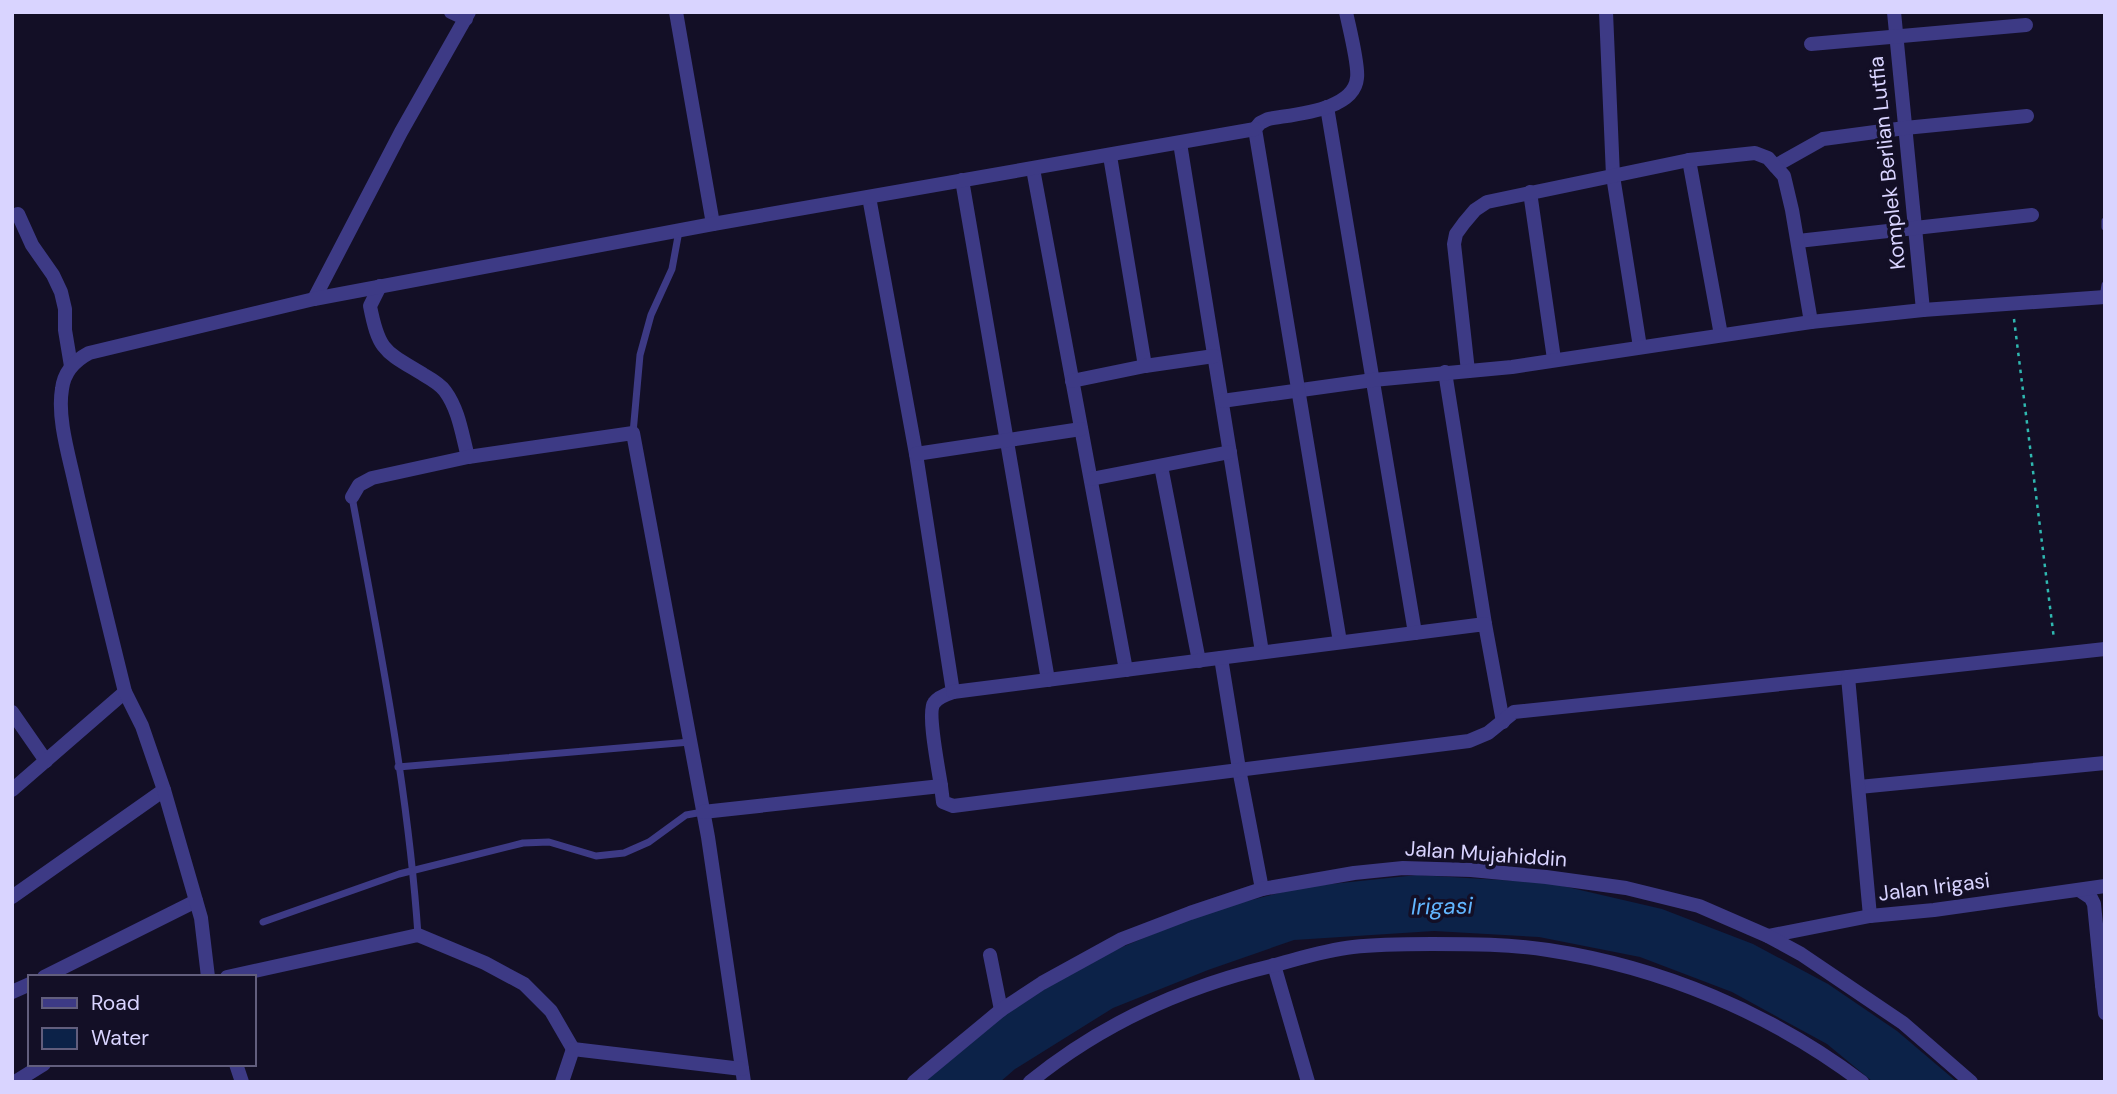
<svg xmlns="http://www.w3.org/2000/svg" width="2117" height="1094" viewBox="0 0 2117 1094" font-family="'DM Sans',sans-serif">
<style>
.water{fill:#0c2248}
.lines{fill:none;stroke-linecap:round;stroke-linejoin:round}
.path{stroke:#2fb8b0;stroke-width:2.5;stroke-dasharray:3.5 5;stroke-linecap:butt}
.service{stroke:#3d3a85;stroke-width:7}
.minor{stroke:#3d3a85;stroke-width:14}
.labels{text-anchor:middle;stroke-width:7;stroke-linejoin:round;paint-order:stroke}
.street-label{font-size:21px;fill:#d9d4ff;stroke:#130f26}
.water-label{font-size:23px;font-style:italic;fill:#62b6ff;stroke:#130f26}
</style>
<rect width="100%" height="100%" fill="#130f26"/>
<polygon class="water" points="1417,875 1550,883 1662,909 1753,944 1828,984 1897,1031 1957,1082 1873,1082 1827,1044 1732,992 1640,957 1539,937 1434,931 1294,940 1208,970 1113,1008 1015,1069 1000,1082 919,1082 996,1017 1077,966 1208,911 1303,887"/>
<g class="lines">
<polyline class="path" points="2014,319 2054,639"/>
<g class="service">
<polyline points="2105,221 2105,227"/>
<polyline points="2103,297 2105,285"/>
<polyline points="633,433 640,355 651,315 672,269 679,231"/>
<path d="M352 497C379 642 408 788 418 935"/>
<polyline points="398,767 690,742"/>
<polyline points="263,922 399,874 523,843 549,842 596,856 624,853 649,842 686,815 703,812"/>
</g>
<g class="minor">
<polyline points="451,12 466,19"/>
<polyline points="676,12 713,224"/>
<polyline points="1606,12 1613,176 1640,347"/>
<polyline points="1894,12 1923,310"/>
<polyline points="1811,44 2026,25"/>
<polyline points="1327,107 1415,633"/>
<polyline points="1180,143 1262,652"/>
<polyline points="1110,156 1145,366"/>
<polyline points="1689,160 1721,335"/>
<polyline points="1775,166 1823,139 1905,128 2027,116"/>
<polyline points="1033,169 1126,670"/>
<polyline points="962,180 1048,680"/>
<polyline points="1530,192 1554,359"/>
<path d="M869 197 916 454 953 692C947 694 938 697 934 703 927 712 939 772 941 786"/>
<polyline points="18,214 32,245 53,275 61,292 65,309 65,330 71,366"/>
<polyline points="1798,241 2032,215"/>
<path d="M380 286 370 306C379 352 385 351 424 375 431 379 440 384 445 391 459 410 462 435 468 457"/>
<polyline points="314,299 401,132 469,12"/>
<polyline points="1468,371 1454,244 1456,234 1464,223 1475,210 1487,202 1689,160 1755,153 1768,158 1784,176 1792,210 1811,322"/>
<polyline points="1445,372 1485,624"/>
<polyline points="1072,381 1145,366 1214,356"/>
<polyline points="1222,401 1373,380 1512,367 1811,322 1923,310 2105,297"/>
<polyline points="916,454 1081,429"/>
<polyline points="1161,466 1199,661"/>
<polyline points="1091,479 1230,452"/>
<polyline points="352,497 359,485 372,478 468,457 633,433 708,837 744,1082"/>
<path d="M1340 642 1255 129 1260 123 1268 119C1294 114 1354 111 1357 78 1359 65 1349 27 1346 12"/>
<polyline points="1221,658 1239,769 1262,889"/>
<polyline points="953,692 1485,624 1503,722"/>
<polyline points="12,712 46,761"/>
<polyline points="1859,787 2105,763"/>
<polyline points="12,790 125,692"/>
<polyline points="703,812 941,786 943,802 953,806 1469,741 1488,733 1514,712 1848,677"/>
<polyline points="2079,890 2091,898 2094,904 2102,985 2105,985"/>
<polyline points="12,897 164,790"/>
<polyline points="1870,916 1848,677 2105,649"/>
<polyline points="1768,936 1870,916 1934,910 2105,886"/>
<polyline points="990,955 1001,1010"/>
<polyline points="1274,965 1308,1082"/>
<polyline points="44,977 196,901"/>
<path d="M208 977 201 918 164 790 142 726 125 692C108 623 91 554 75 484 69 456 57 418 62 389 64 372 74 361 89 353L314 299 713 224 1255 129"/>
<polyline points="227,977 418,935 485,963 524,984 551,1011 573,1049"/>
<polyline points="2102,985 2105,1013"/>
<polyline points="12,992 30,984"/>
<polyline points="236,1064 242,1082"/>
<polyline points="15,1082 44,1064"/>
<polyline points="562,1082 573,1049 742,1069"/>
<polyline points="914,1082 1001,1010 1042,983 1122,939 1190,913 1262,889 1354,873 1403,868 1471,870 1546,877 1626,888 1699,906 1768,936 1801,954 1903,1023 1971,1082"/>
<path d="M1030 1082C1100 1025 1183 987 1271 966 1298 959 1325 950 1353 947 1379 944 1406 944 1432 944 1471 944 1510 944 1548 950 1661 967 1771 1013 1862 1082"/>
</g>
</g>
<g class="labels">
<g class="street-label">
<text transform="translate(1887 163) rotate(-96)" y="7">Komplek Berlian Lutfia</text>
<text transform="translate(1486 854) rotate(4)" y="7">Jalan Mujahiddin</text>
<text transform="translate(1934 887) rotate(-7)" y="7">Jalan Irigasi</text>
</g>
<g class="water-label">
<text transform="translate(1442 906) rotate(-1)" y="8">Irigasi</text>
</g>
</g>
<rect width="2117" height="1094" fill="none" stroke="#d9d4ff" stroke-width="28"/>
<rect x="28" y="975" width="228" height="91" fill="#130f26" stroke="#625e7d" stroke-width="2"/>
<rect x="42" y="998" width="35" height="10" fill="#3d3a85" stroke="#625e7d" stroke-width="2"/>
<text x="91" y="1010" font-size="21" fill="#d9d4ff">Road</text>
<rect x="42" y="1028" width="35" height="21" fill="#0c2248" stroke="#625e7d" stroke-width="2"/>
<text x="91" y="1045" font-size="21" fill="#d9d4ff">Water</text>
</svg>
